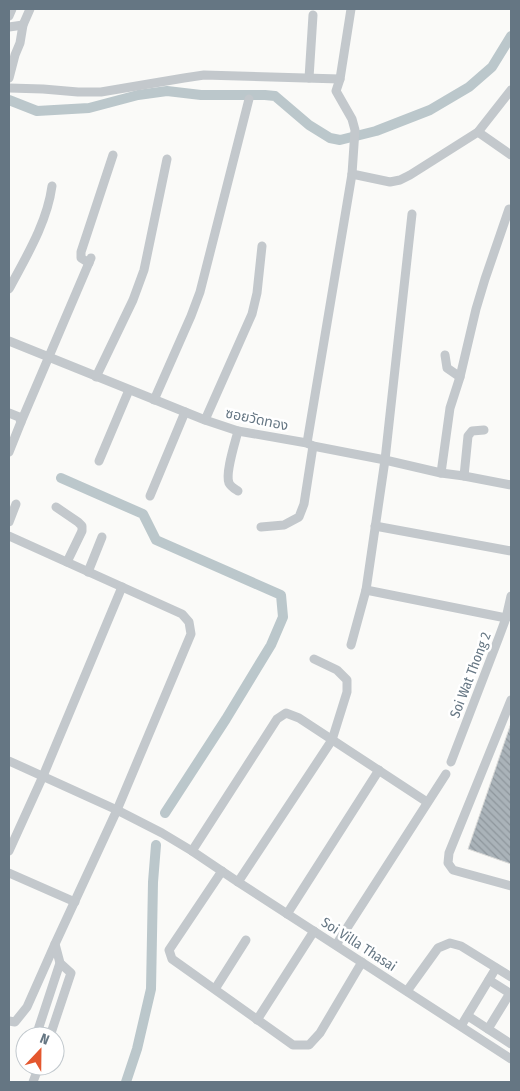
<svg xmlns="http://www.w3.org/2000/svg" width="520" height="1091" viewBox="0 0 520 1091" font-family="'Fira Sans Condensed','Noto Sans Thai',sans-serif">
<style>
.shadow{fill:#0003}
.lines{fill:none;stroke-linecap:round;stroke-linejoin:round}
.canal{stroke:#bbc7cb;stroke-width:10}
.building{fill:url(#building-back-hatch);stroke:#dcdcda}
.minor{stroke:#c3c8cc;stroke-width:9}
.labels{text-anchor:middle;stroke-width:5;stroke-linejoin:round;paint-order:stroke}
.street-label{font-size:14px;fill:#657683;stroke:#fff}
</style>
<defs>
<pattern id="building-back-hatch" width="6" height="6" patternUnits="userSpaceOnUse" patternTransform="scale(1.25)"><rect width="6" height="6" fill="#aab3b9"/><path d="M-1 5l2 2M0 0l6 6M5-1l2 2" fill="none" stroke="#8e969c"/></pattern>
</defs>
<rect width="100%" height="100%" fill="#fafaf8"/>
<polygon class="shadow" points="511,727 511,862 470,848"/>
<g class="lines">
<g class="canal">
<polyline points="9,100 37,111 89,108 138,95 167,91 201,95 265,95 275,96 309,125 330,138 340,140 376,131 430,110 469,87 492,67 511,36"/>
<polyline points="61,478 143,514 156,540 281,595 283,617 271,645 226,719 165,813"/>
<polyline points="126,1082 137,1049 151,989 153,882 156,845"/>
</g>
</g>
<polygon class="building" points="511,723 511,864 468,849"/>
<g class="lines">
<g class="minor">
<polyline points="9,16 12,9"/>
<polyline points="9,27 23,25"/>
<polyline points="9,78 15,55 20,43 23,25 30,9"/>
<polyline points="309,78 313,15"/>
<polyline points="9,88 43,89 78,92 101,92 184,78 204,75 340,79"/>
<polyline points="478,132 511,155"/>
<polyline points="352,174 390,182 400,180 410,175 478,132 511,90"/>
<polyline points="89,263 81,258 81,252 113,155"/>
<path d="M9 289C26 257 47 223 52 186"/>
<polyline points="9,341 205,420 238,431 307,443 313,446 385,460 441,473 464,476 511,485"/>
<polyline points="445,355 447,368 460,377"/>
<polyline points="96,377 133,300 144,270 167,159"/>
<polyline points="154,400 191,316 200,292 249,99"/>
<polyline points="9,413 19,417 21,422 9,452"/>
<polyline points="205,420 252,314 257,293 262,246"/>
<polyline points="21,422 91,258"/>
<path d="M238 431C235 443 225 473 229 483 231 487 235 489 238 491"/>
<polyline points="307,443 352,174 355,130 352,119 336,91 340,79 351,9"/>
<polyline points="99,461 129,390"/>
<polyline points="441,473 450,408 460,377 476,309 485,279 509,209"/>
<polyline points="464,476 468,436 472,431 484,430"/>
<polyline points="150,496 185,412"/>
<polyline points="56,507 78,522 82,526 82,531 67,562"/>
<polyline points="9,522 16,504"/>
<polyline points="375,526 511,551"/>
<polyline points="261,527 284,525 299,517 304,504 313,446"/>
<polyline points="9,536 182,614 189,622 191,634 117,810 55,944 27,1007 15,1022 9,1021"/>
<polyline points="88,572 102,537"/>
<polyline points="366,590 506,618"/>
<polyline points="351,645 366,590 385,460 412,214"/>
<polyline points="511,700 449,853 448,863 453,870 511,886"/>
<polyline points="9,761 117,810 162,833 192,851 238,882 511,1059"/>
<polyline points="451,762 499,637 506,618 511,596"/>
<polyline points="9,851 43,776 122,587"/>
<polyline points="192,851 277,719 286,713 299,718 427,802"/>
<polyline points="222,871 169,950 172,959 293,1045 309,1045 320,1033 362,962"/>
<polyline points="9,873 75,902"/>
<polyline points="238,882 332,740 347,692 347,680 337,670 314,659"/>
<polyline points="287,914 379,770"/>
<polyline points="336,945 446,774"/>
<polyline points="489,980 511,994"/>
<polyline points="215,989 246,940"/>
<polyline points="407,991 438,948 450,943 461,946 511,977"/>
<polyline points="468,1016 511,1044"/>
<polyline points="257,1020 314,931"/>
<polyline points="461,1026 496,968"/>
<polyline points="488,1029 510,993"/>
<polyline points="36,1036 60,963"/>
<polyline points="50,1036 71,973 60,963 55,944"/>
<polyline points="33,1082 39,1066"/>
</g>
</g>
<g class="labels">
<g class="street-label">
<text transform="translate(257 419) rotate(12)" y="5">ซอยวัดทอง</text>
<text transform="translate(470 675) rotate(-69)" y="5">Soi Wat Thong 2</text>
<text transform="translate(359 944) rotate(33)" y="5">Soi Villa Thasai</text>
</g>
</g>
<rect width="520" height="1091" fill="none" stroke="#657683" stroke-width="20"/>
<g transform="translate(40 1051) rotate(22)"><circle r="24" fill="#ffffff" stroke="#c1c8cd"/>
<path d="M0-4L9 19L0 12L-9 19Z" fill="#e4572e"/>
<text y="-8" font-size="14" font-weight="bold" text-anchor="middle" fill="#657683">N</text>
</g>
</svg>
